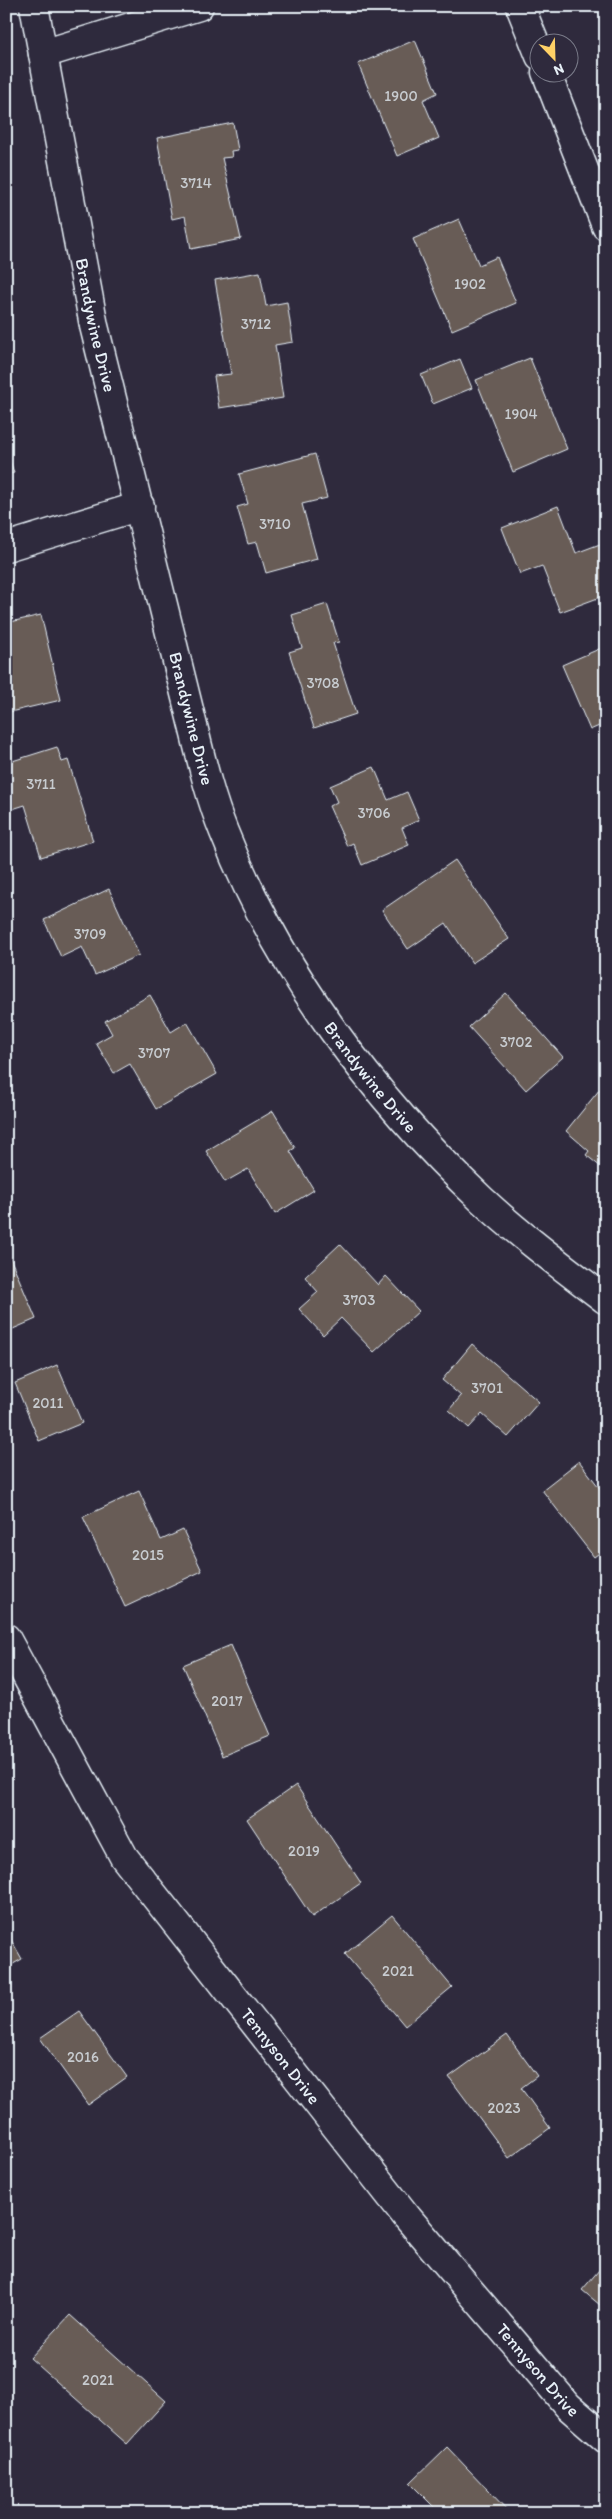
<svg xmlns="http://www.w3.org/2000/svg" width="612" height="2519" viewBox="0 0 612 2519" font-family="Itim,sans-serif">
<style>
.building{fill:#675b57;stroke:#e8f1f8}
.lines{fill:none;stroke-linecap:round;stroke-linejoin:round}
.street-casing{stroke:#e8f1f8;stroke-width:31}
.street{stroke:#2f2a3d;stroke-width:28}
.labels{text-anchor:middle;stroke-width:4.5;stroke-linejoin:round;paint-order:stroke}
.number-label{font-size:15px;fill:#c8ccd0}
.street-label{font-size:18px;fill:#e8f1f8;stroke:#2f2a3d}
</style>
<rect width="100%" height="100%" fill="#2f2a3d"/>
<filter id="ink" filterUnits="userSpaceOnUse"><feTurbulence type="fractalNoise" baseFrequency=".02" numOctaves="2"/><feDisplacementMap in="SourceGraphic" scale="10" xChannelSelector="R" yChannelSelector="G"/><feConvolveMatrix kernelMatrix="1 2 1 2 8 2 1 2 1" color-interpolation-filters="sRGB"/></filter>
<g filter="url(#ink)">
<g class="building">
<polygon points="415,40 437,93 423,100 439,138 397,156 358,64"/>
<polygon points="233,123 238,150 231,151 232,157 222,158 241,239 191,249 185,216 172,219 157,138"/>
<polygon points="459,219 479,265 497,257 516,303 452,330 413,239"/>
<polygon points="260,272 266,306 287,302 293,342 275,345 283,398 219,408 214,376 231,374 215,280"/>
<polygon points="530,358 567,449 513,472 476,380"/>
<polygon points="460,359 472,388 433,404 421,375"/>
<polygon points="6,448 14,473 6,475"/>
<polygon points="315,454 327,498 302,504 317,559 266,573 257,542 248,544 237,507 248,504 239,474"/>
<polygon points="558,506 576,553 600,544 606,560 606,595 560,612 542,566 520,574 502,528"/>
<polygon points="327,604 339,642 333,643 356,714 314,728 289,652 302,648 292,615"/>
<polygon points="41,615 61,700 10,712 6,694 6,623"/>
<polygon points="606,646 606,723 590,730 562,665"/>
<polygon points="57,747 62,762 68,760 93,841 41,857 25,805 6,811 6,763"/>
<polygon points="374,767 388,800 407,792 419,820 402,828 409,845 362,865 353,843 347,846 329,806 337,802 330,786"/>
<polygon points="455,860 509,939 472,963 446,923 408,949 382,910"/>
<polygon points="109,889 139,955 95,975 82,947 61,957 44,920"/>
<polygon points="506,993 563,1057 526,1090 469,1027"/>
<polygon points="150,995 171,1032 187,1022 217,1074 156,1109 130,1064 114,1073 96,1043 112,1034 105,1021"/>
<polygon points="600,1089 606,1094 606,1171 586,1155 589,1151 566,1131"/>
<polygon points="273,1111 295,1148 290,1151 314,1190 275,1214 248,1169 225,1182 206,1151"/>
<polygon points="340,1244 378,1285 386,1276 419,1311 374,1352 341,1318 323,1335 299,1309 318,1292 305,1277"/>
<polygon points="6,1248 36,1319 6,1332"/>
<polygon points="472,1344 539,1402 508,1437 482,1414 469,1428 449,1410 461,1396 442,1380"/>
<polygon points="57,1365 82,1423 39,1441 15,1383"/>
<polygon points="579,1461 602,1491 606,1488 606,1548 594,1557 542,1490"/>
<polygon points="139,1491 161,1540 183,1530 202,1571 125,1607 83,1517"/>
<polygon points="231,1645 270,1736 222,1756 183,1665"/>
<polygon points="296,1785 361,1883 312,1917 247,1819"/>
<polygon points="392,1915 452,1987 405,2026 345,1954"/>
<polygon points="6,1931 22,1959 6,1968"/>
<polygon points="79,2011 127,2077 88,2105 40,2038"/>
<polygon points="507,2035 537,2076 521,2088 550,2128 509,2158 449,2077"/>
<polygon points="606,2262 606,2310 582,2290"/>
<polygon points="70,2315 166,2401 127,2444 30,2358"/>
<polygon points="447,2447 510,2513 440,2513 410,2483"/>
</g>
<g class="lines">
<g class="street-casing">
<g id="street">
<path id="s1" d="M34 6 94 326 195 734C203 767 211 800 224 832 279 972 373 1097 482 1200 521 1236 564 1268 606 1300"/>
<polyline points="520,6 540,56"/>
<polyline points="43,54 199,6"/>
<polyline points="546,72 606,226"/>
<polyline points="6,547 140,506"/>
<path id="s2" d="M6 1638 124 1857 407 2217 568 2406 606 2439"/>
</g>
</g>
<use href="#street" class="street"/>
</g>
</g>
<g class="labels">
<g class="number-label">
<text x="401" y="101">1900</text>
<text x="196" y="188">3714</text>
<text x="470" y="289">1902</text>
<text x="256" y="329">3712</text>
<text x="521" y="419">1904</text>
<text x="275" y="529">3710</text>
<text x="323" y="688">3708</text>
<text x="41" y="789">3711</text>
<text x="374" y="818">3706</text>
<text x="90" y="939">3709</text>
<text x="516" y="1047">3702</text>
<text x="154" y="1058">3707</text>
<text x="359" y="1305">3703</text>
<text x="487" y="1393">3701</text>
<text x="48" y="1408">2011</text>
<text x="148" y="1560">2015</text>
<text x="227" y="1706">2017</text>
<text x="304" y="1856">2019</text>
<text x="398" y="1976">2021</text>
<text x="83" y="2062">2016</text>
<text x="504" y="2113">2023</text>
<text x="98" y="2385">2021</text>
</g>
<g class="street-label">
<text dy="6" stroke="none"><textPath href="#s1" startOffset="325">Brandywine Drive</textPath></text>
<text dy="6" stroke="none"><textPath href="#s1" startOffset="730">Brandywine Drive</textPath></text>
<text dy="6" stroke="none"><textPath href="#s1" startOffset="1135">Brandywine Drive</textPath></text>
<text dy="6" stroke="none"><textPath href="#s2" startOffset="502">Tennyson Drive</textPath></text>
<text dy="6" stroke="none"><textPath href="#s2" startOffset="908">Tennyson Drive</textPath></text>
</g>
</g>
<rect width="612" height="2519" fill="none" stroke="#2f2a3d" stroke-width="25"/>
<rect x="12" y="12" width="587" height="2494" fill="none" stroke="#e8f1f8" stroke-width="2" filter="url(#ink)"/>
<g transform="translate(554 58) rotate(157)"><circle r="24" fill="#2f2a3d" stroke="#797a88"/>
<path d="M0-4L9 19L0 12L-9 19Z" fill="#ffd166"/>
<text y="-8" font-size="14" font-weight="bold" text-anchor="middle" fill="#e8f1f8">N</text>
</g>
</svg>
